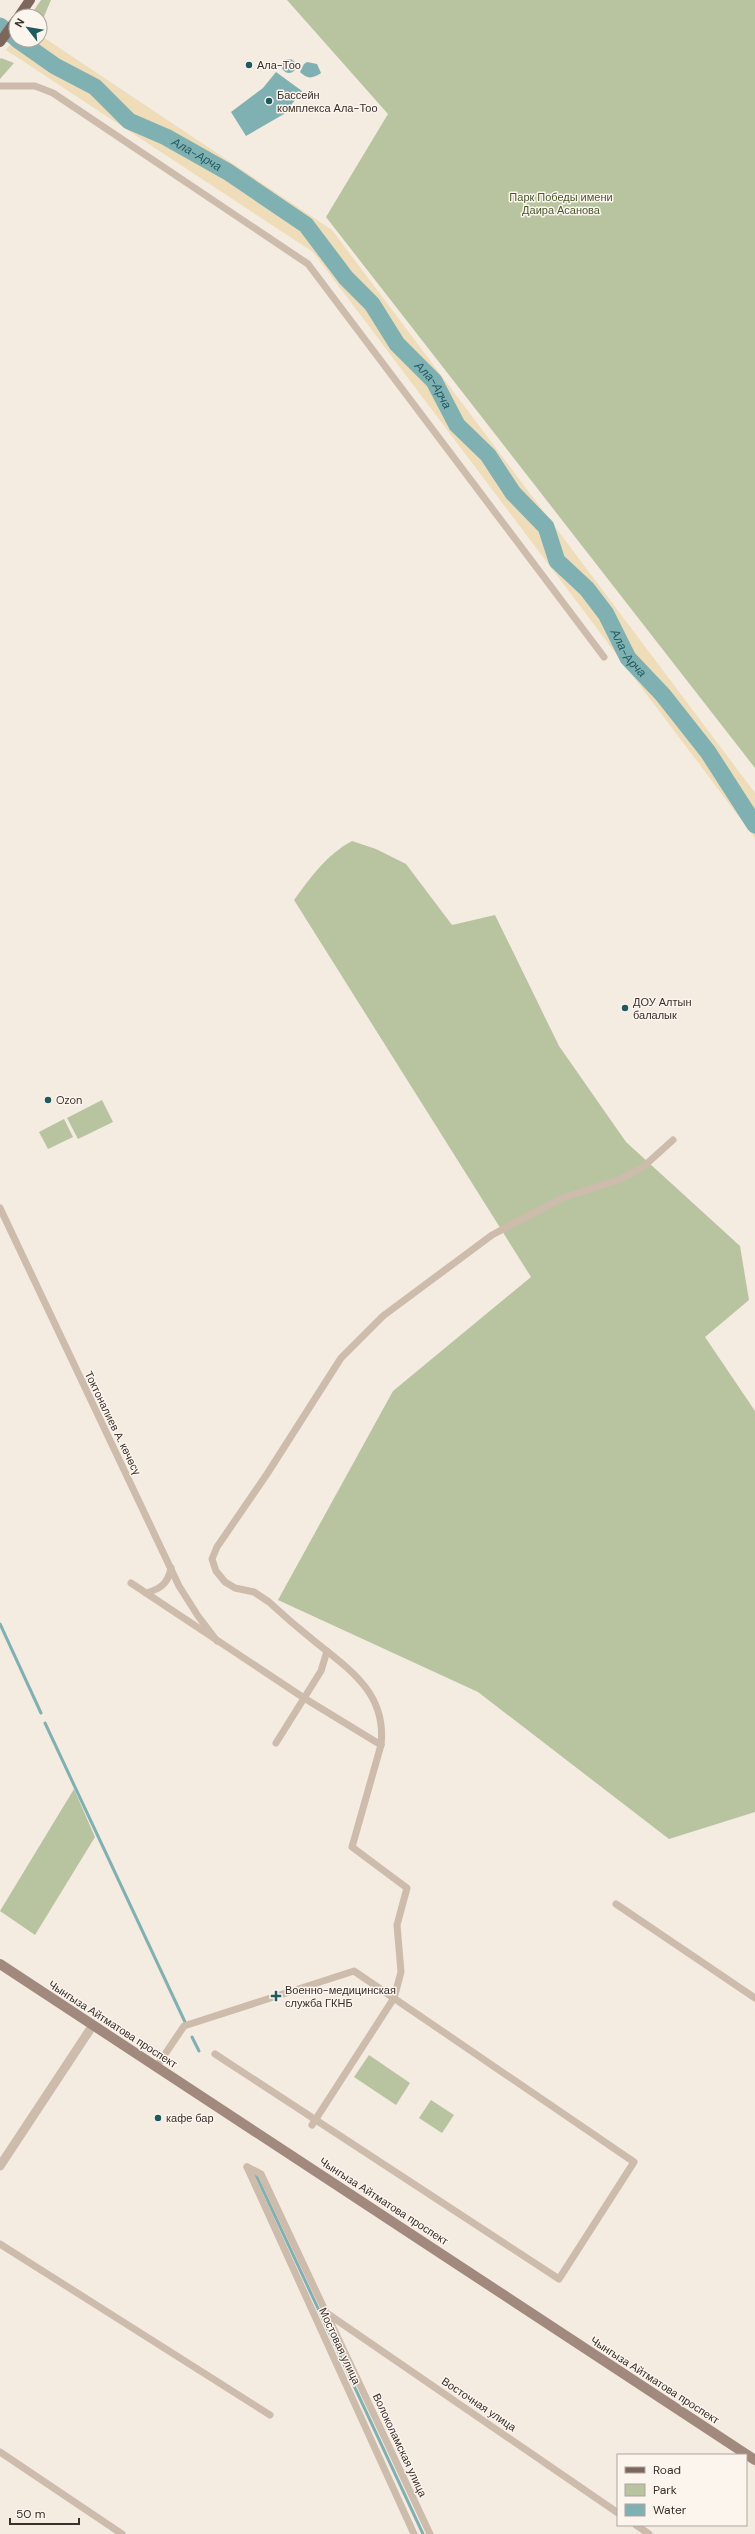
<svg xmlns="http://www.w3.org/2000/svg" width="755" height="2534" viewBox="0 0 755 2534" font-family="'DM Sans',sans-serif">
<style>
.green{fill:#b8c4a0}
.sand{fill:#efdcb8}
.water{fill:#7fb0b2}
.lines{fill:none;stroke-linecap:round;stroke-linejoin:round}
.stream{stroke:#7fb0b2;stroke-width:3}
.river{stroke:#7fb0b2;stroke-width:17}
.minor{stroke:#cdbbac;stroke-width:7}
.tertiary{stroke:#cdbbac;stroke-width:9}
.secondary{stroke:#a18a7d;stroke-width:10}
.primary{stroke:#7d675c;stroke-width:10}
.poi-dot{fill:#1f5a5e;stroke:#fbf5ee;stroke-width:1.5}
.labels{text-anchor:middle;stroke-width:3;stroke-linejoin:round;paint-order:stroke}
.poi-label{font-size:11px;fill:#3b302b;stroke:#fbf5ee;text-anchor:start}
.park-label{font-size:11px;fill:#4a5a2e;stroke:#fbf5ee}
.street-label{font-size:11px;fill:#3b302b;stroke:#fbf5ee}
.water-label{font-size:12px;font-style:italic;fill:#1f5a5e;stroke:#fbf5ee}
</style>
<rect width="100%" height="100%" fill="#f4ebe1"/>
<g class="green">
<polygon points="41,0 51,0 40,26 40,16 30,16"/>
<polygon points="287,0 755,0 755,768 326,217 388,114"/>
<polygon points="1,58 14,63 0,79 0,59"/>
<path d="M352 841 376 849 406 864 452 925 495 915 559 1046 626 1142 740 1246 749 1300 705 1337 755 1411V1812L669 1839 478 1692 278 1600 393 1391 531 1277 294 900C311 877 326 855 352 841Z"/>
<polygon points="102,1100 113,1122 78,1139 67,1118"/>
<polygon points="64,1119 73,1137 48,1149 39,1132"/>
<polygon points="74,1789 95,1837 35,1935 0,1911"/>
<polygon points="369,2055 410,2083 396,2105 354,2077"/>
<polygon points="431,2100 454,2115 442,2133 419,2118"/>
</g>
<polygon class="sand" points="40,35 332,230 755,793 755,838 313,252 6,50 16,36 16,40 40,40"/>
<g class="water">
<circle cx="289" cy="66" r="7"/>
<path d="M307 62 317 64 321 73C312 79 307 79 300 72L304 64Z"/>
<polygon points="276,72 302,91 284,114 246,136 231,112 263,88"/>
</g>
<g class="lines">
<g class="stream">
<polyline points="0,1624 41,1713"/>
<polyline points="45,1723 185,2022"/>
<polyline points="192,2037 199,2051"/>
<polyline points="255,2173 423,2534"/>
</g>
<g class="river">
<polyline points="0,26 16,38"/>
<path id="s1" d="M18 40 55 66 95 87 129 121 166 137 228 172 306 225 346 278 372 304 397 344 434 381 457 425 488 455 513 493 546 527 557 561 587 589 606 614 628 658 663 695 708 752 755 825"/>
</g>
<g class="minor">
<polyline points="0,86 35,86 53,93 308,264 604,657"/>
<polyline points="0,1208 179,1586 198,1616 217,1641"/>
<polyline points="131,1583 304,1698 381,1745"/>
<path d="M146 1593C160 1589 168 1584 171 1568"/>
<polyline points="276,1743 321,1671 327,1651"/>
<polyline points="616,1904 755,1998"/>
<polyline points="157,2066 184,2026 354,1971 634,2162 559,2279 215,2054"/>
<path d="M312 2125 394 1998 401 1972 397 1925 407 1888 352 1847 381 1745C387 1693 349 1669 313 1640 298 1628 283 1615 269 1602L254 1592 235 1588 225 1582 216 1571 212 1559 217 1547 267 1474 341 1358 383 1316 492 1235 562 1198 621 1179 643 1167 673 1140"/>
<polyline points="247,2167 261,2174 430,2534"/>
<polyline points="247,2167 414,2534"/>
<polyline points="0,2244 270,2415"/>
<polyline points="328,2314 618,2513"/>
<polyline points="0,2452 122,2534"/>
<polyline points="636,2525 649,2534"/>
</g>
<polyline class="tertiary" points="0,2166 93,2025"/>
<polyline class="secondary" points="0,1964 755,2460"/>
<g class="primary">
<polyline points="19,16 30,0"/>
<polyline points="0,42 16,20"/>
</g>
</g>
<g class="poi-dot">
<circle cx="249" cy="65" r="4"/>
<circle cx="269" cy="101" r="4"/>
<circle cx="625" cy="1008" r="4"/>
<circle cx="48" cy="1100" r="4"/>
<path d="M274 1990h4v4h4v4h-4v4h-4v-4h-4v-4h4z"/>
<circle cx="158" cy="2118" r="4"/>
</g>
<g class="labels">
<g class="poi-label">
<text x="257" y="69">Ала-Тоо</text>
<text x="277" y="99">Бассейн<tspan x="277" dy="13">комплекса Ала-Тоо</tspan></text>
<text x="633" y="1006">ДОУ Алтын<tspan x="633" dy="13">балалык</tspan></text>
<text x="56" y="1104">Ozon</text>
<text x="285" y="1994">Военно-медицинская<tspan x="285" dy="13">служба ГКНБ</tspan></text>
<text x="166" y="2122">кафе бар</text>
</g>
<g class="park-label">
<text x="561" y="201">Парк Победы имени<tspan x="561" dy="13">Даира Асанова</tspan></text>
</g>
<g class="street-label">
<text transform="translate(113 1423) rotate(64)" y="4">Токтоналиев А. көчөсү</text>
<text transform="translate(113 2024) rotate(33)" y="4">Чынгыза Айтматова проспект</text>
<text transform="translate(384 2201) rotate(33)" y="4">Чынгыза Айтматова проспект</text>
<text transform="translate(340 2346) rotate(65)" y="4">Мостовая улица</text>
<text transform="translate(655 2380) rotate(33)" y="4">Чынгыза Айтматова проспект</text>
<text transform="translate(479 2404) rotate(34)" y="4">Восточная улица</text>
<text transform="translate(400 2445) rotate(65)" y="4">Волоколамская улица</text>
</g>
<g class="water-label">
<text dy="4" stroke="none"><textPath href="#s1" startOffset="214">Ала-Арча</textPath></text>
<text dy="4" stroke="none"><textPath href="#s1" startOffset="550">Ала-Арча</textPath></text>
<text dy="4" stroke="none"><textPath href="#s1" startOffset="886">Ала-Арча</textPath></text>
</g>
</g>
<rect x="617" y="2454" width="130" height="72" fill="#fbf5ee" stroke="#aea6a0"/>
<rect x="625" y="2467" width="20" height="6" fill="#7d675c" stroke="#aea6a0"/>
<text x="653" y="2474" font-size="12" fill="#3b302b">Road</text>
<rect x="625" y="2484" width="20" height="12" fill="#b8c4a0" stroke="#aea6a0"/>
<text x="653" y="2494" font-size="12" fill="#3b302b">Park</text>
<rect x="625" y="2504" width="20" height="12" fill="#7fb0b2" stroke="#aea6a0"/>
<text x="653" y="2514" font-size="12" fill="#3b302b">Water</text>
<g transform="translate(28 28) rotate(301)"><circle r="19" fill="#fbf5ee" stroke="#aea6a0"/>
<path d="M0-3L7 15L0 10L-7 15Z" fill="#1f5a5e"/>
<text y="-6" font-size="11" font-weight="bold" text-anchor="middle" fill="#3b302b">N</text>
</g>
<path d="M10 2518v6h69v-6" fill="none" stroke="#3b302b" stroke-width="2"/>
<text x="16" y="2518" font-size="12" fill="#3b302b" stroke="#fbf5ee" stroke-width="3" paint-order="stroke">50 m</text>
</svg>
